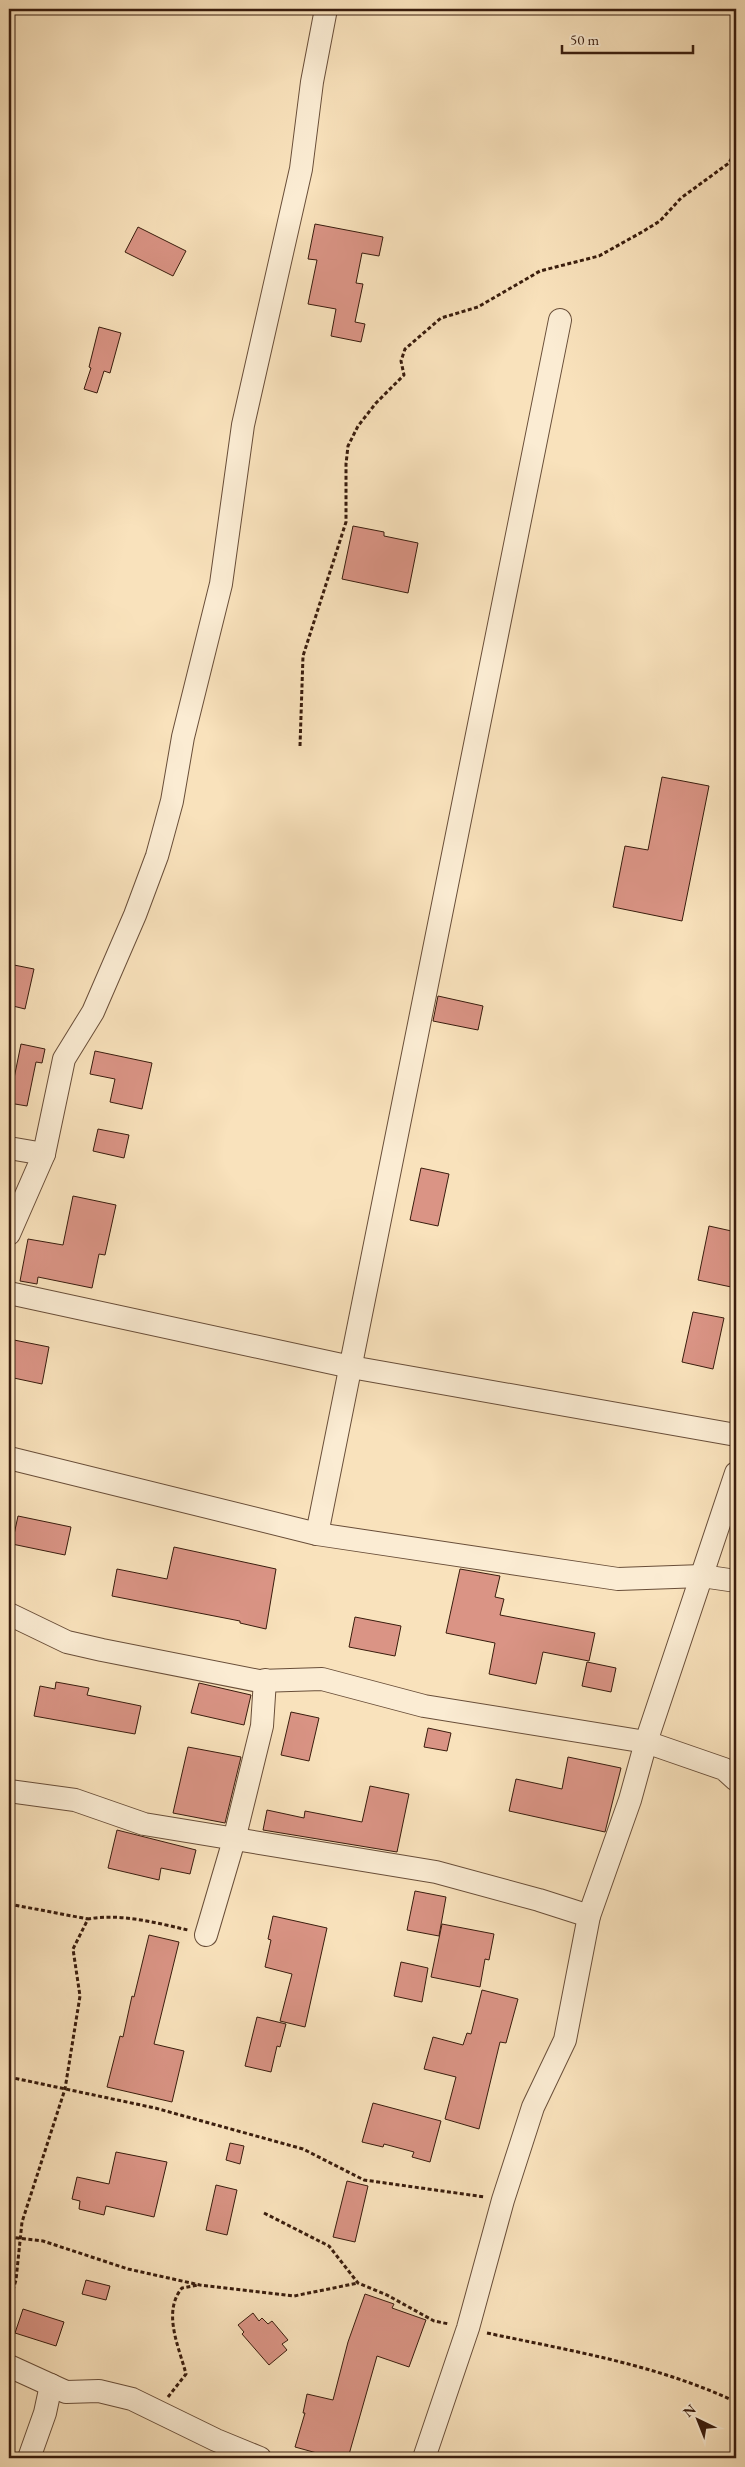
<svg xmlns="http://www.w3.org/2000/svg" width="745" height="2467" viewBox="0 0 745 2467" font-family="'EB Garamond',serif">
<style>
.building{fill:#da9485;stroke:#391c0d}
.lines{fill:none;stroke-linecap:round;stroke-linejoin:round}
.minor-casing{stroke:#694e39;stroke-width:24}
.path{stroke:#391c0d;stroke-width:3;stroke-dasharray:4 2.5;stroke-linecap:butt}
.minor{stroke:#fbecd3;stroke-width:22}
</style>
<rect width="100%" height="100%" fill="#f9e2bc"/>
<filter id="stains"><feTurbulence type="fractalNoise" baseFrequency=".004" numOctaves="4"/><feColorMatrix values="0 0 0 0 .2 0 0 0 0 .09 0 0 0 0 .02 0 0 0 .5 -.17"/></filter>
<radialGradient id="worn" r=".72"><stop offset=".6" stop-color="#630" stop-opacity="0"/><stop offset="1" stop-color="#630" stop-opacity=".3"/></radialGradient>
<g class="building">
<polygon points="315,224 383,237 379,256 362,253 356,283 363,284 355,322 365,324 361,342 331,336 336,309 308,304 317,260 308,259"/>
<polygon points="138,227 186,251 173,276 125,252"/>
<polygon points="99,327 121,333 110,373 104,371 97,393 84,389 91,368 89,367"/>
<polygon points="353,526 384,532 384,536 418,543 408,593 342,579"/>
<polygon points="662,777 709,786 682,921 613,907 625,846 648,850"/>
<polygon points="9,964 34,969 25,1009 9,1005"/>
<polygon points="438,996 483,1006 478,1030 433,1021"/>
<polygon points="21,1044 45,1049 42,1063 36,1062 27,1106 9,1103"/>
<polygon points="95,1051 152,1063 142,1109 110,1102 115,1079 90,1074"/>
<polygon points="98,1129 129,1135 124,1158 93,1151"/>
<polygon points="421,1168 449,1174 438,1226 410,1220"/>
<polygon points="73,1196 116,1205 105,1255 99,1254 92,1288 38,1277 37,1284 20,1281 28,1239 63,1245"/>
<polygon points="709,1226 736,1232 736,1288 698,1280"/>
<polygon points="693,1312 724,1318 713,1369 682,1362"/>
<polygon points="9,1339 49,1347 42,1384 9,1377"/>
<polygon points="18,1516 71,1527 65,1555 12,1544"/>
<polygon points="174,1547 276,1569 266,1629 240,1623 240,1621 112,1596 117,1569 167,1579"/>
<polygon points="460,1569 500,1576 495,1597 504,1599 500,1615 595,1633 589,1661 543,1652 536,1684 489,1674 495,1643 446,1633"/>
<polygon points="355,1617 401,1626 395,1656 349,1647"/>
<polygon points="587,1662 616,1668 611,1692 582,1686"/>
<polygon points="56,1682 89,1688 87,1695 141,1706 135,1734 34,1716 40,1686 55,1689"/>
<polygon points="199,1683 251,1695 244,1725 191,1713"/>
<polygon points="291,1712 319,1718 309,1761 281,1755"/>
<polygon points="428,1728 451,1733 447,1751 424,1747"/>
<polygon points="188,1747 241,1757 225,1823 173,1813"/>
<polygon points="568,1757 621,1768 605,1832 509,1811 516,1779 562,1789"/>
<polygon points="370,1786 409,1794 397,1852 263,1830 267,1810 304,1818 305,1811 362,1822"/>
<polygon points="117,1830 196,1850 190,1874 161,1868 159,1880 108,1868"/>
<polygon points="415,1891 446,1897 439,1936 407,1930"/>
<polygon points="273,1916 327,1928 305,2027 280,2021 292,1974 265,1967 271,1940 268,1939"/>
<polygon points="442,1924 494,1934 489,1960 485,1959 480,1987 431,1977"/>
<polygon points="149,1935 179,1942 154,2044 184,2051 172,2102 107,2087 120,2036 123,2037 132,1996 134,1997"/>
<polygon points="401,1962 428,1968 422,2002 394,1996"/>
<polygon points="482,1990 518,1999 506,2043 500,2042 479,2129 445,2119 456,2077 424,2069 433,2037 463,2045 467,2033 471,2034"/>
<polygon points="257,2017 286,2024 280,2047 277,2046 271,2072 245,2066"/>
<polygon points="373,2103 441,2121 430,2162 412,2157 414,2152 384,2144 383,2147 362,2142"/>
<polygon points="230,2143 244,2146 240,2164 226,2160"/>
<polygon points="116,2152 167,2162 154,2217 106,2206 104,2215 79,2209 80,2201 72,2199 77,2177 109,2184"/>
<polygon points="347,2181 368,2186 355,2242 333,2237"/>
<polygon points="216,2185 237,2190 227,2235 206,2230"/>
<polygon points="86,2280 110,2286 106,2300 82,2294"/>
<polygon points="365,2294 394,2304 392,2308 426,2320 409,2367 377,2356 348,2458 335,2458 295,2447 305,2413 303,2413 307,2394 333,2400 348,2342"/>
<polygon points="23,2309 64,2322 56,2346 15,2333"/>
<polygon points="253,2313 259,2321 262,2318 268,2324 272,2321 288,2340 282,2344 287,2350 269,2365 242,2334 244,2332 238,2325"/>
</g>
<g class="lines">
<g class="minor-casing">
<g id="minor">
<polyline points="9,1148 44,1154"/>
<polyline points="9,1234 44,1154 64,1059 93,1012 135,915 157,856 172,801 183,737 221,584 243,425 301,169 312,82 326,9"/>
<polyline points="9,1293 351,1367 736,1435"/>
<polyline points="9,1458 317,1534 618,1579 702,1576 736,1581"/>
<polyline points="317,1534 560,320"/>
<polyline points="9,1614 67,1642 102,1650 259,1681 322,1679 424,1706 646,1742 724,1769 736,1780"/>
<polyline points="9,1791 75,1800 144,1824 436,1872 539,1900 589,1916"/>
<polyline points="206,1935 234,1840 262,1726 265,1680"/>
<polyline points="9,2366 66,2392 99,2391 132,2399 216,2440 260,2458"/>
<polyline points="29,2458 45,2413 51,2385"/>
<polyline points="424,2458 468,2328 503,2200 533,2107 565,2040 589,1916 630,1800 646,1742 736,1473"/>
</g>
</g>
<g class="path">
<polyline points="300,746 303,656 346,522 346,464 348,446 358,426 376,403 404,375 401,361 405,349 441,318 478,307 540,271 599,256 642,232 660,221 681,198 729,163 736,150"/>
<polyline points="9,1904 88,1919"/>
<polyline points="9,2077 155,2108 303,2149 364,2180 485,2197"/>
<polyline points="264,2213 329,2246 358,2283 387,2295 434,2321 449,2324"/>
<polyline points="9,2237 43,2241 128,2269 200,2285 294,2296 358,2283"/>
<path d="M9 2303 16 2280 22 2222 65 2089 80 1996 73 1949 88 1919C120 1913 157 1923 188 1930"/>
<path d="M487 2333C572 2351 658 2365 736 2402"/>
<path d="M168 2397 186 2374C179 2347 162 2312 182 2288L198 2285"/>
</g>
<use href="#minor" class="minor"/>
</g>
<rect width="745" height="2467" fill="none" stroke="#f9e2bc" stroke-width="30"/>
<rect x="10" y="10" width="725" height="2447" fill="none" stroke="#391c0d" stroke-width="2.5"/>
<rect x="15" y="15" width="715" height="2437" fill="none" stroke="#391c0d"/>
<g transform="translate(698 2420) rotate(317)" stroke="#fbecd3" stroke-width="4" paint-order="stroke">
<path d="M0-4L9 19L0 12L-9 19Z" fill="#391c0d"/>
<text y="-8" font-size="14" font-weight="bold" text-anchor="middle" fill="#391c0d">N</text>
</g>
<path d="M562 45v8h131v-8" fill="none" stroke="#391c0d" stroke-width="2.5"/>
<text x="570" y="45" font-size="15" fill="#391c0d" stroke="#fbecd3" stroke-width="4" paint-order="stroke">50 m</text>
<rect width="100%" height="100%" filter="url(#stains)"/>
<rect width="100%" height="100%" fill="url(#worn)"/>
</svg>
